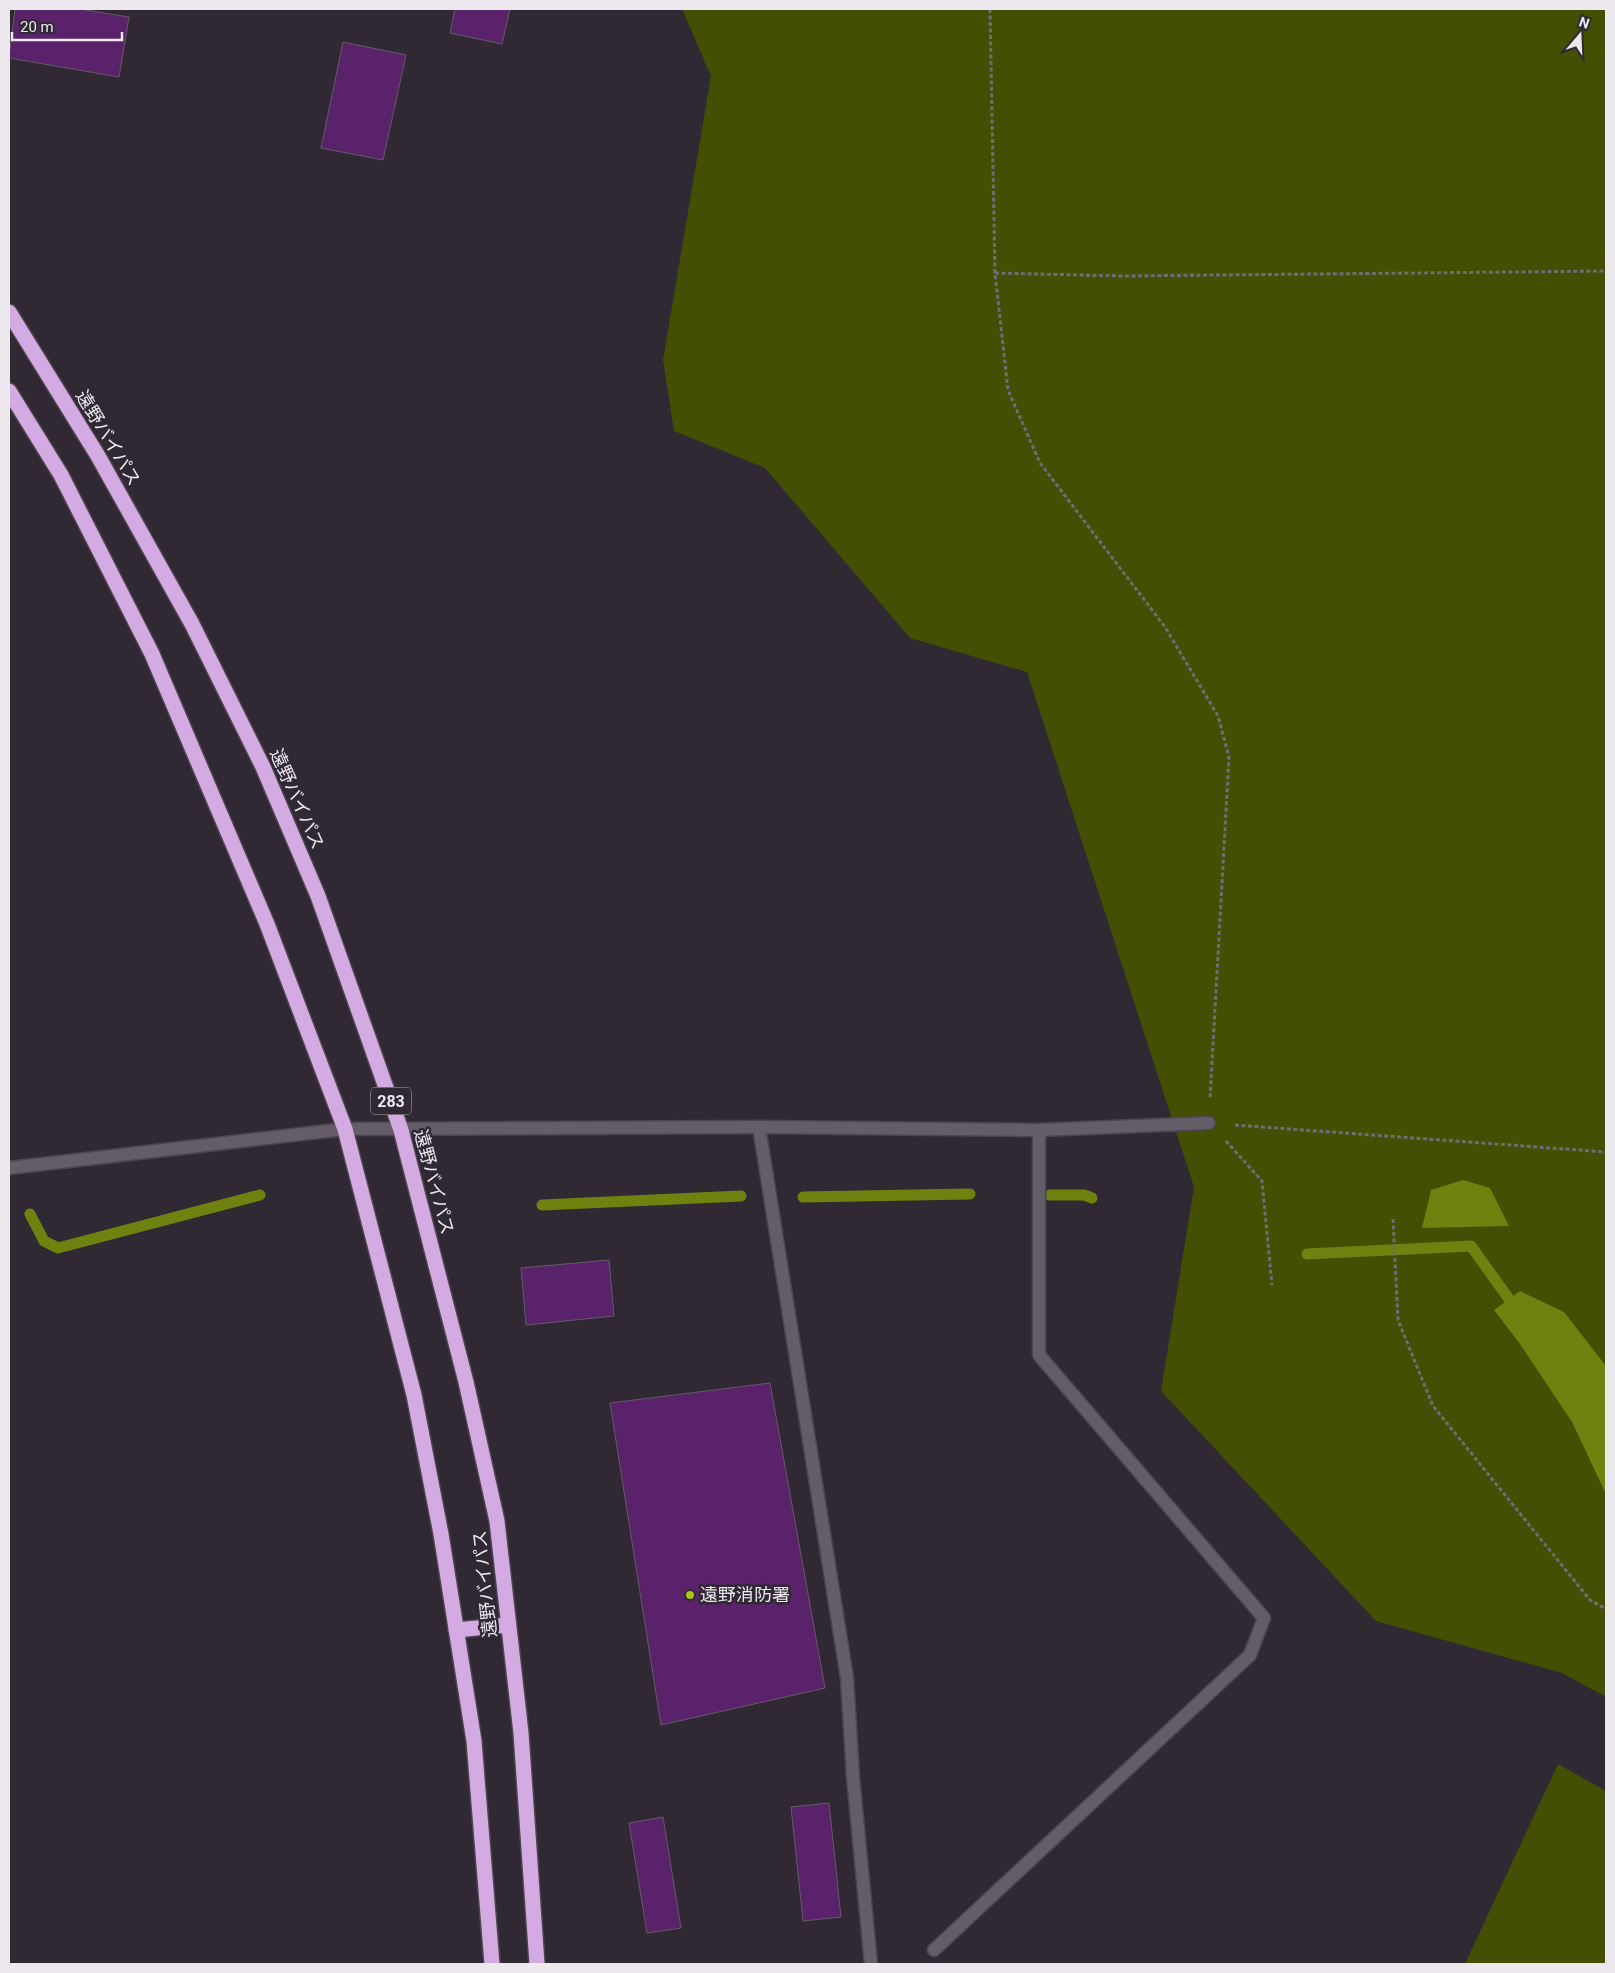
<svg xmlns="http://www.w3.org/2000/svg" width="1615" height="1973" viewBox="0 0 1615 1973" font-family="Roboto,'Noto Sans JP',sans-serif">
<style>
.green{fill:#434f02}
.water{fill:#6f810f}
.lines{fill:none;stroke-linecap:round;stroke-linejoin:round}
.stream{stroke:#6f810f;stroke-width:11}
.building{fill:#59226b;stroke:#635b67}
.minor-casing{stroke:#4b454d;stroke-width:15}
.highway-casing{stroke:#4b454d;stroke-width:18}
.path{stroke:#716b73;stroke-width:3;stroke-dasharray:4 2.5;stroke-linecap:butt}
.minor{stroke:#645c67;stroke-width:12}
.highway{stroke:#d4aae3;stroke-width:15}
.poi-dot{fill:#acc613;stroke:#302933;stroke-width:2}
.labels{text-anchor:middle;stroke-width:5;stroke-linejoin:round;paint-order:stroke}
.shield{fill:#302933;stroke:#b4afb6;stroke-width:1}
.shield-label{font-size:16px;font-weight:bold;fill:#ece8ee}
.street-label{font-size:18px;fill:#ece8ee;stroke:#302933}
.poi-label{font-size:18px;fill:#ece8ee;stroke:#302933;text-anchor:start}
</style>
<rect width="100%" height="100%" fill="#302933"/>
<g class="green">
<polygon points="682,9 1606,9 1606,1697 1562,1673 1376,1621 1161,1391 1194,1187 1027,672 910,638 765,468 674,431 663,360 711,76"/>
<polygon points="1558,1764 1606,1791 1606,1964 1465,1964"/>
</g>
<g class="water">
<polygon points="1463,1180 1490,1188 1509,1226 1422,1228 1431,1190"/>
<polygon points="1520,1291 1564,1312 1606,1366 1606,1494 1572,1422 1520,1344 1494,1310"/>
</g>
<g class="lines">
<g class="stream">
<polyline points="1050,1195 1084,1195 1092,1198"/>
<polyline points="803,1197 970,1194"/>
<polyline points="542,1205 741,1196"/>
<polyline points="30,1214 44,1241 58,1248 260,1195"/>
<polyline points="1307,1254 1471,1246 1509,1299"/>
</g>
</g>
<g class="building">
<polygon points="15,9 79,9 129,17 119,77 9,58"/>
<polygon points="455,9 510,9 502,44 450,33"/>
<polygon points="343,42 406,55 383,160 321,148"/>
<polygon points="609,1260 614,1316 526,1325 521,1268"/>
<polygon points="770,1383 825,1688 661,1725 610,1403"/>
<polygon points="829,1803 841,1917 803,1921 791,1807"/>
<polygon points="663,1817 681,1928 647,1933 629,1823"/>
</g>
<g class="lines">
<g class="minor-casing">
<g id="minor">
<polyline points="759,1127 847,1678 853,1777 871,1964"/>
<polyline points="9,1168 345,1129 759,1127 1039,1130 1209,1123"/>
<polyline points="934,1950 1250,1655 1264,1618 1039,1355 1039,1130"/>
</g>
</g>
<g class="highway-casing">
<g id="highway">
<polyline points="9,312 98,456 192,624 263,767 318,896 401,1130 466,1382 497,1521 521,1733 537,1964"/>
<polyline points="9,391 61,475 152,654 267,924 345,1129 414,1395 441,1534 474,1741 492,1964"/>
<polyline points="456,1630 508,1625"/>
</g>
</g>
<g class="path">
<polyline points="990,9 995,273 1008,390 1040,463 1165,627 1218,716 1229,757 1210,1099"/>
<polyline points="995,273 1123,276 1606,271"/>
<polyline points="1235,1125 1606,1152"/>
<polyline points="1226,1141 1262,1181 1272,1285"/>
<polyline points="1393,1219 1398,1320 1433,1406 1590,1600 1606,1609"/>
</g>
<use href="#minor" class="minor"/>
<use href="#highway" class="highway"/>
</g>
<circle class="poi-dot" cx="690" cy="1595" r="5"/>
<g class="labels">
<rect class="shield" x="371" y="1087.5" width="40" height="27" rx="4"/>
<g class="shield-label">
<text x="391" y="1107">283</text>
</g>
<g class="street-label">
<text transform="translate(108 438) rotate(59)" y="6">遠野バイパス</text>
<text transform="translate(297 799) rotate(66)" y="6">遠野バイパス</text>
<text transform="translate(434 1182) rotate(75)" y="6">遠野バイパス</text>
<text transform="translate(485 1584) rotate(-96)" y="6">遠野バイパス</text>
</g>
<g class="poi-label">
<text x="700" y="1601">遠野消防署</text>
</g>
</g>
<rect width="1615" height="1973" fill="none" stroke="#ece8ee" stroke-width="20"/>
<g transform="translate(1580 35) rotate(19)" stroke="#302933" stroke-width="4" paint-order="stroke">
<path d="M0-4L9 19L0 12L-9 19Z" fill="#ece8ee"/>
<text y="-8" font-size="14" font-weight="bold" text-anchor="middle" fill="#ece8ee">N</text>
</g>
<path d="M12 32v8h110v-8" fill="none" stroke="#ece8ee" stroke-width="2.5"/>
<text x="20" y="32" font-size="15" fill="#ece8ee" stroke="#302933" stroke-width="4" paint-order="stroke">20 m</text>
</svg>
